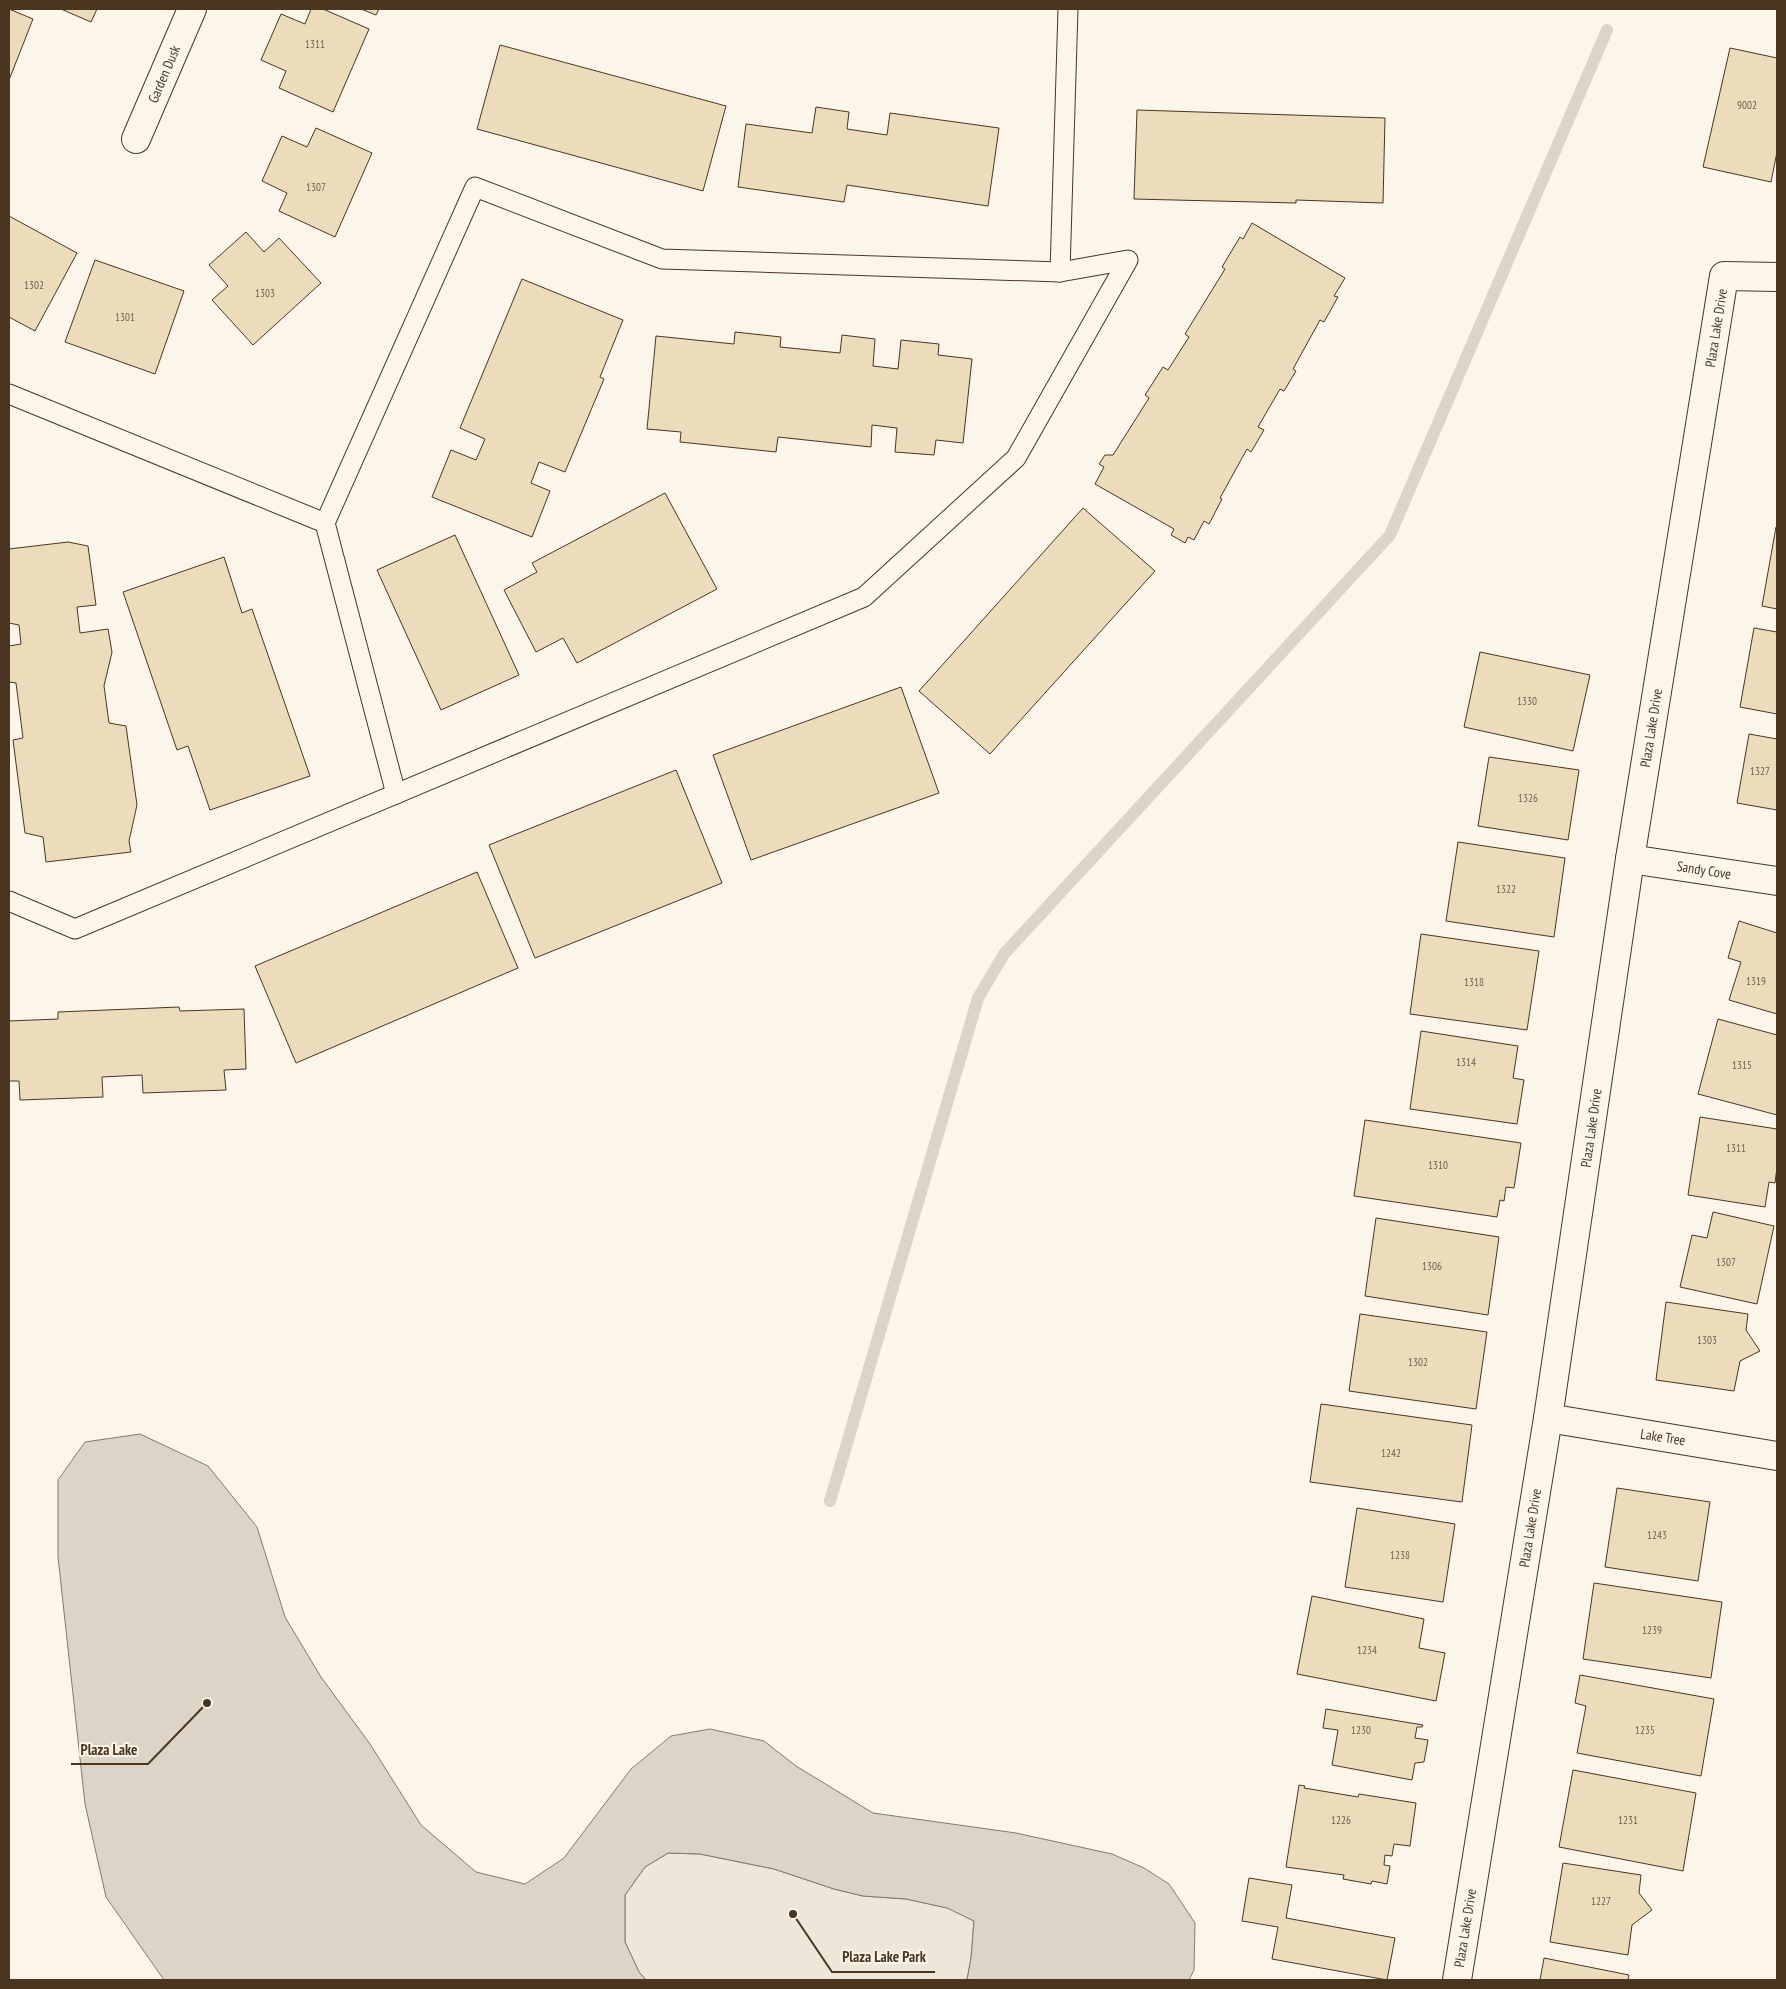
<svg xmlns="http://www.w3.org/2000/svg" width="1786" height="1989" viewBox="0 0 1786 1989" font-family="'PT Sans Narrow',sans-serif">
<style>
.green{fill:#ede6d9;stroke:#887966}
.water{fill:#dcd4c6;stroke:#887966}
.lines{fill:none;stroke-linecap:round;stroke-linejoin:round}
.stream{stroke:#dcd4c6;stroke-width:12}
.building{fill:#ecdcbc;stroke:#4a3520}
.service-casing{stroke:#4a3520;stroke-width:21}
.minor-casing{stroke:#4a3520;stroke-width:30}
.service{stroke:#fbf6e9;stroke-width:19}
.minor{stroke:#fbf6e9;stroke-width:28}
.labels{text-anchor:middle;stroke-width:4;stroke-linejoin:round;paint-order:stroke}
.number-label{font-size:11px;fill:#725f47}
.street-label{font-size:14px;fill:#4a3520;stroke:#fbf6e9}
.leader{fill:none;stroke:#4a3520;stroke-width:2}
.callout-dot{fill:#4a3520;stroke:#fbf6e9;stroke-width:2}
.callout-label{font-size:15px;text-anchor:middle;font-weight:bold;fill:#4a3520;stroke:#fbf6e9;stroke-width:4;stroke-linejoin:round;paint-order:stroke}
</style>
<rect width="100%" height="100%" fill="#fbf6e9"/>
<polygon class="green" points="668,1853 700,1854 774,1869 834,1889 863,1896 906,1899 948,1908 974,1921 971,1958 967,1980 646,1980 639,1972 625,1942 625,1895 645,1867"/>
<polygon class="water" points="140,1434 208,1466 257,1527 285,1617 321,1677 370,1744 421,1825 476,1872 525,1884 564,1858 631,1769 671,1736 710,1729 764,1741 796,1766 873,1813 1016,1833 1112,1854 1144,1868 1169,1884 1195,1923 1194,1970 1189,1980 967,1980 971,1958 974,1921 947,1908 906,1899 863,1896 834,1889 774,1869 700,1854 668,1853 645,1867 625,1895 625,1942 639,1972 646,1980 164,1980 106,1897 85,1804 58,1557 58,1480 85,1442"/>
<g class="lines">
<polyline class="stream" points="830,1501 978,998 1004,954 1390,535 1607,30"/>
</g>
<g class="building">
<polygon points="9,9 33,19 9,80"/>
<polygon points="61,9 97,9 91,22"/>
<polygon points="311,9 323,9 369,29 333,112 279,88 286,71 261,60 281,14 305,24"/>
<polygon points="361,9 379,9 376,15"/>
<polygon points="500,45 726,106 703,191 477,129"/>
<polygon points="1730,48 1777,58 1777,152 1771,182 1703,167"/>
<polygon points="816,107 849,112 847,129 887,135 890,113 999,128 988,206 847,185 844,202 738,187 746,124 812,133"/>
<polygon points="1137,110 1385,118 1383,203 1296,200 1296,203 1134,199"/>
<polygon points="316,128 372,153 335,237 279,211 287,193 262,181 282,136 307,147"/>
<polygon points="9,216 77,253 35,331 9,317"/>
<polygon points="1252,223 1345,278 1334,296 1338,297 1324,322 1320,320 1293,369 1296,371 1284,391 1280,389 1258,427 1264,430 1251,452 1247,449 1220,498 1222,499 1209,524 1204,521 1194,540 1188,537 1185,543 1171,535 1174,529 1095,484 1104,467 1099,464 1105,455 1113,455 1149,398 1145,395 1163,367 1168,370 1189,337 1185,334 1225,269 1222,267 1240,237 1243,239"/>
<polygon points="246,232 264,252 279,238 321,283 253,345 212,300 228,286 209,265"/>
<polygon points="95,260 184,291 155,374 65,342"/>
<polygon points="522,279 623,320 600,377 604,379 565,472 539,462 531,483 550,491 532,537 432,497 451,450 476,460 485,439 460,428"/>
<polygon points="735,332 781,337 780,347 840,353 842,335 875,339 873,366 898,369 901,340 939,344 938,355 972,359 963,443 936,440 934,455 895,452 897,428 872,425 871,447 778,437 776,452 680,442 681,432 647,429 656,336 734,344"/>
<polygon points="665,493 717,589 577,663 563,638 536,652 504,590 537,572 532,563"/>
<polygon points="1083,508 1155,571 990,754 919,691"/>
<polygon points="1776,527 1777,528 1777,609 1762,606"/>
<polygon points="455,535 519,675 441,710 377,570"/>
<polygon points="68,542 88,546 96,605 77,607 80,633 108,629 112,652 104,686 109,723 126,726 137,805 129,841 131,852 46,862 43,837 25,833 13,740 23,738 16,683 9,682 9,646 21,644 19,625 9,623 9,549"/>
<polygon points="224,557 242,613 252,609 310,776 210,810 188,746 177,750 123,592"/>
<polygon points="1754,628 1777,632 1777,714 1740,707"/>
<polygon points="1480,652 1590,675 1573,751 1464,727"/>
<polygon points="901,687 939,793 751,860 713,755"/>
<polygon points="1749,734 1777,739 1777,810 1737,803"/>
<polygon points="1489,757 1579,770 1568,840 1478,826"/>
<polygon points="676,770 722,883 535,958 489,845"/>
<polygon points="1458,842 1565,858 1554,937 1446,921"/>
<polygon points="477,872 518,968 296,1063 255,966"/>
<polygon points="1739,921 1777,933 1777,1014 1729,1000 1741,962 1728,958"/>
<polygon points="1421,934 1539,951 1527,1030 1410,1014"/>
<polygon points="179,1007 180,1011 244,1009 246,1069 224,1070 226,1090 143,1093 142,1075 102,1077 103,1097 20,1100 19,1081 9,1081 9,1021 58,1019 58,1012"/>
<polygon points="1718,1019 1777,1035 1777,1115 1698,1094"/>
<polygon points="1421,1031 1518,1046 1513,1078 1524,1080 1517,1124 1410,1109"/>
<polygon points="1700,1117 1777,1129 1777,1167 1775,1183 1769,1182 1765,1207 1688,1195"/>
<polygon points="1365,1120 1521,1143 1514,1188 1506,1187 1504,1201 1500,1200 1497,1217 1354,1196"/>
<polygon points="1713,1212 1774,1226 1757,1304 1680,1287 1692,1235 1707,1238"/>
<polygon points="1376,1218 1499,1237 1488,1315 1365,1296"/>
<polygon points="1666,1302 1748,1314 1746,1330 1760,1351 1740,1361 1734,1391 1656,1380"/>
<polygon points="1360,1314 1487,1332 1476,1409 1349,1391"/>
<polygon points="1321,1404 1472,1425 1462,1502 1310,1482"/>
<polygon points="1617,1488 1710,1502 1698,1581 1605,1567"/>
<polygon points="1357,1508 1455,1524 1443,1602 1345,1587"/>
<polygon points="1594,1583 1722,1602 1711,1678 1583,1659"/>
<polygon points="1312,1596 1424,1619 1419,1648 1445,1653 1436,1701 1297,1674"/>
<polygon points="1580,1675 1714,1699 1701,1776 1577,1753 1586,1706 1575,1703"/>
<polygon points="1326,1709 1423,1725 1422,1727 1417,1727 1415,1738 1428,1740 1424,1762 1415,1763 1412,1780 1332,1765 1338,1730 1323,1728"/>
<polygon points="1573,1770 1696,1793 1683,1871 1559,1847"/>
<polygon points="1299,1785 1305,1786 1304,1788 1358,1797 1359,1794 1416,1803 1410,1846 1394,1844 1392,1856 1385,1855 1384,1865 1390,1866 1387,1884 1372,1881 1371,1884 1343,1879 1344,1875 1286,1867"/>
<polygon points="1563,1863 1641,1875 1639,1893 1652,1910 1632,1925 1628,1955 1550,1942"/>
<polygon points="1249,1878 1292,1885 1286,1918 1395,1938 1387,1980 1272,1959 1278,1927 1242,1921"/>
<polygon points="1544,1958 1629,1975 1628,1980 1540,1980"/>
</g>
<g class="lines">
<g class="service-casing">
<g id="service">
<polyline points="1060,272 1068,9"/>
<polyline points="9,394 325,523 475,187 662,259 1060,272 1128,260 1016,458 864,597 75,929 9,901"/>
<polyline points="325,523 396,794"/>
</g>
</g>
<g class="minor-casing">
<g id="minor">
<polyline points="136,139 192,9"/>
<polyline points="1630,859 1777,881"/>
<polyline points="1548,1418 1777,1456"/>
<polyline points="1457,1980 1548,1418 1630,859 1724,276 1777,277"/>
</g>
</g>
<use href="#service" class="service"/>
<use href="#minor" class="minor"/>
</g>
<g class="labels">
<g class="number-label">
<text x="315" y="48">1311</text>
<text x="1747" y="109">9002</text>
<text x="316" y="191">1307</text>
<text x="34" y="289">1302</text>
<text x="265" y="297">1303</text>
<text x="125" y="321">1301</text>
<text x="1527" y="705">1330</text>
<text x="1760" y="775">1327</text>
<text x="1528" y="802">1326</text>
<text x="1506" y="893">1322</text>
<text x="1756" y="985">1319</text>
<text x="1474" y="986">1318</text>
<text x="1466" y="1066">1314</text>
<text x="1742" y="1069">1315</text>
<text x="1736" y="1152">1311</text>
<text x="1438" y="1169">1310</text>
<text x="1726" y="1266">1307</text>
<text x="1432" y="1270">1306</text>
<text x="1707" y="1344">1303</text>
<text x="1418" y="1366">1302</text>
<text x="1391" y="1457">1242</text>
<text x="1657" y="1539">1243</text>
<text x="1400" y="1559">1238</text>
<text x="1652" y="1634">1239</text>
<text x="1367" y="1654">1234</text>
<text x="1361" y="1734">1230</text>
<text x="1645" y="1734">1235</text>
<text x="1341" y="1824">1226</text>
<text x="1628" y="1824">1231</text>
<text x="1601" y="1905">1227</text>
</g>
<g class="street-label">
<text transform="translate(164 74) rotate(-67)" y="5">Garden Dusk</text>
<text transform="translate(1716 328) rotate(-81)" y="5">Plaza Lake Drive</text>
<text transform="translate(1651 728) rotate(-81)" y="5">Plaza Lake Drive</text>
<text transform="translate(1704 870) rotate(9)" y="5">Sandy Cove</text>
<text transform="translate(1591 1128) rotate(-82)" y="5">Plaza Lake Drive</text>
<text transform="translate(1663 1437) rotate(9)" y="5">Lake Tree</text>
<text transform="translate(1530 1528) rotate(-81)" y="5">Plaza Lake Drive</text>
<text transform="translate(1465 1928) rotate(-81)" y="5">Plaza Lake Drive</text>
</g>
</g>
<path class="leader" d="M207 1703L148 1764H71M793 1914L832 1972H935"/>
<g class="callout-dot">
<circle cx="207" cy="1703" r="5"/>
<circle cx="793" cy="1914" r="5"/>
</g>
<g class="callout-label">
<text x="109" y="1755">Plaza Lake</text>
<text x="884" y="1962">Plaza Lake Park</text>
</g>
<rect width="1786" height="1989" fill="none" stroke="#4a3520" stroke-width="20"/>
</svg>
